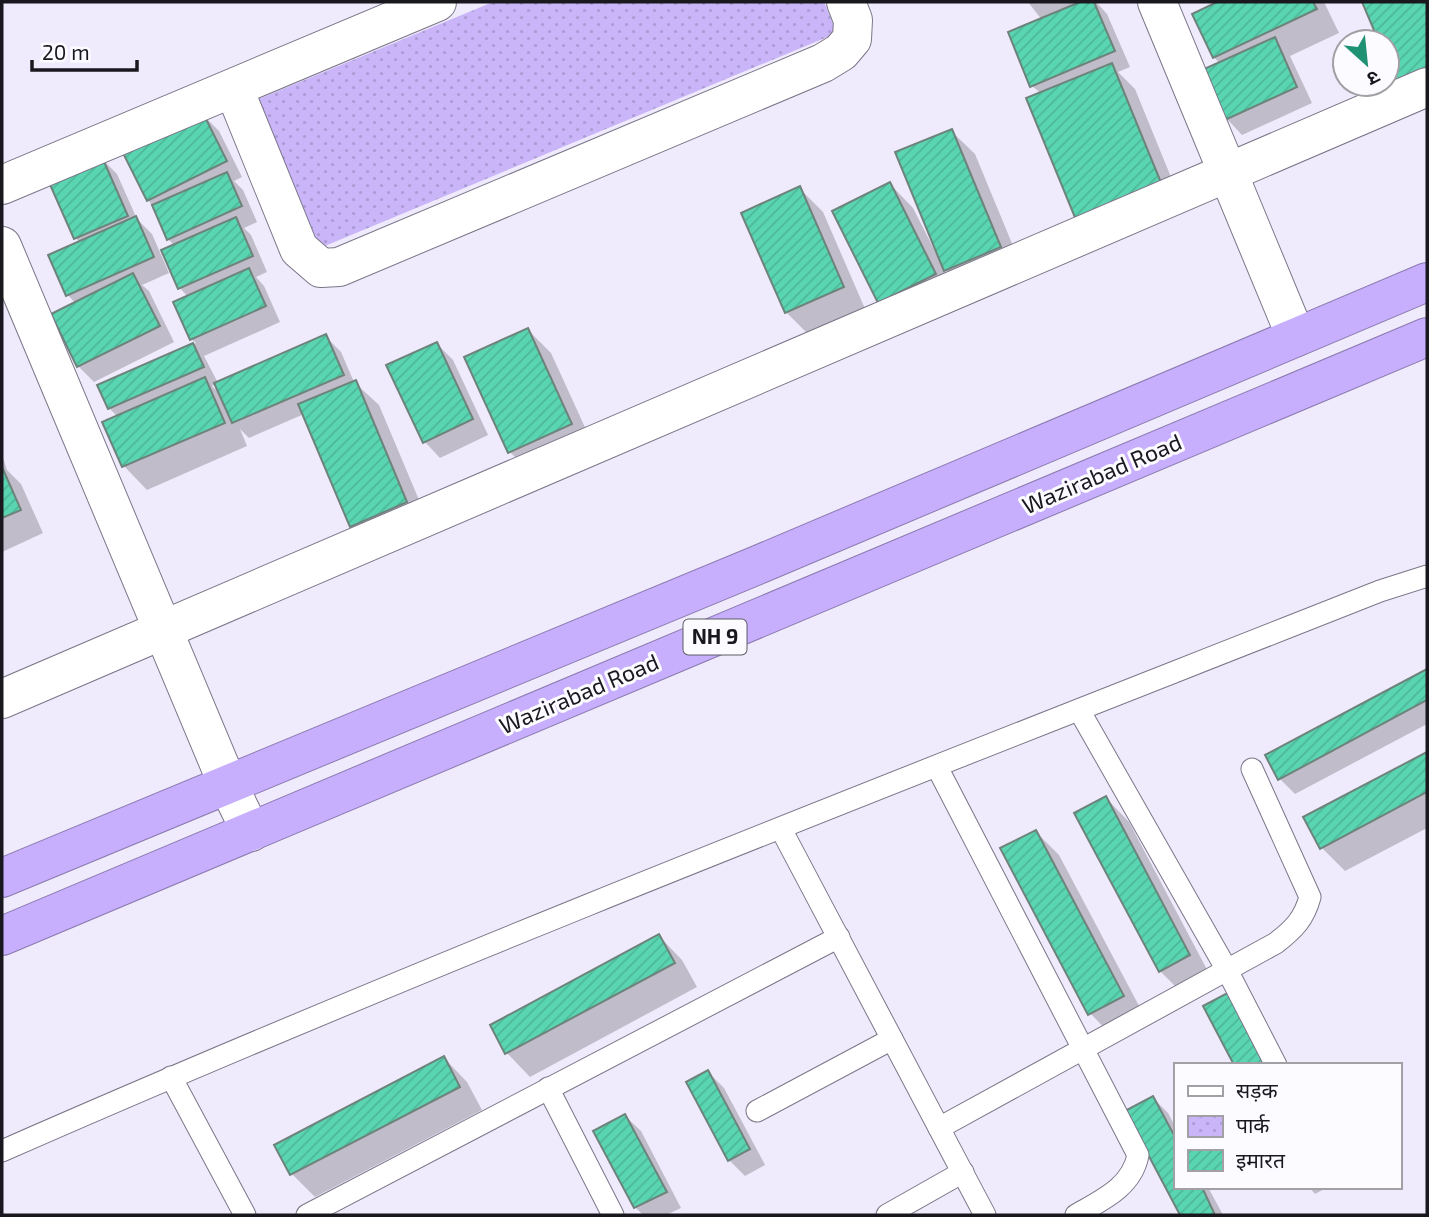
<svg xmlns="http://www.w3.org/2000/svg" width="1429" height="1217" viewBox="0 0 1429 1217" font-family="'Exo 2','Noto Sans Devanagari',sans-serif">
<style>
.park{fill:url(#park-dots)}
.shadow{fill:#0003;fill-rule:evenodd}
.building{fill:url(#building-hatch);stroke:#6d837b;stroke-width:2}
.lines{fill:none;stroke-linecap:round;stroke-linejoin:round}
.lane-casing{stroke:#7b7688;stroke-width:23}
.street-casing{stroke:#7b7688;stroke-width:40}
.highway-casing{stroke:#8a7aaf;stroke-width:40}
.lane{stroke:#fff;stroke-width:21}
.street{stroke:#fff;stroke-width:38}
.highway{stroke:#c7affd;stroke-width:38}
.labels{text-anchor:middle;stroke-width:6;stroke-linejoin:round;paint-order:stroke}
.shield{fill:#fcfbff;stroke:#5e5c62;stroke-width:2}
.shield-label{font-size:21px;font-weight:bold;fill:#1a181f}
.street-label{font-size:23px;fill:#1a181f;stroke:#fcfbff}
</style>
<defs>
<pattern id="park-dots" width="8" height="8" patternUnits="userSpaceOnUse" patternTransform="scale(1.75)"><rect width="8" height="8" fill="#c9b5f8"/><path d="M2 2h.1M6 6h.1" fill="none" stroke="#ac9bd4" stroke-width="1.8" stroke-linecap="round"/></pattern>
<pattern id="building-hatch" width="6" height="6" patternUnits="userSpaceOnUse" patternTransform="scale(1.75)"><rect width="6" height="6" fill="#59d6b1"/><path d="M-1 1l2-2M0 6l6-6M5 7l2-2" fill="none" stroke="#4db798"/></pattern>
</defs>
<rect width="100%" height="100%" fill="#f0ebfc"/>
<polygon class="park" points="493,2 824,2 837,33 308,253 247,104"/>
<g class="shadow">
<polygon points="1028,2 1100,2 1097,3 1107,14 1130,67 1118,72 1135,89 1184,209 1032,86 1010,33 1042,20"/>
<polygon points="1221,2 1324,2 1339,33 1290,56 1312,103 1242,135 1227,119 1205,71 1220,64 1214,57 1194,14"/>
<polygon points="1364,2 1427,2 1427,106 1387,55 1387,42 1381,42"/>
<path d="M203 115 219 131 242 177 234 181 243 190 257 222 244 228 251 235 267 272 256 277 264 286 280 322 204 356 218 383 325 336 341 352 354 382 379 405 430 526 375 549 351 526 304 414 249 438 240 429 247 446 147 490 124 466 104 422 118 417 109 408 100 386 196 343 191 339 188 297 180 288 175 246 168 239 126 154ZM216 384 221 395 212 386Z"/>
<polygon points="951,131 975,154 1023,270 969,293 943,267 958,298 879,302 890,184 913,208 937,255 939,254"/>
<polygon points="102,159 117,174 137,219 152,234 169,273 142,285 149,291 174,342 94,382 78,366 76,304 68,295 80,243 76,238"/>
<polygon points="800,189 823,212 866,311 809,335 786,312"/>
<polygon points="528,330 551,353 594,447 533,475 510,452"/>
<polygon points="437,344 453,360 488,435 440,458 425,442"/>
<polygon points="2,455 7,470 21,484 43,533 2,552"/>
<polygon points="1427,671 1427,724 1295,794 1280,779 1267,756"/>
<polygon points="1427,753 1427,828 1345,871 1322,848 1306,818"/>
<polygon points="1106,798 1129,822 1212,979 1183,994 1160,971"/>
<polygon points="1036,832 1059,855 1146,1019 1113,1037 1090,1013"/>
<polygon points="659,936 682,960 697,987 530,1077 507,1053 492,1026"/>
<polygon points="444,1058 467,1082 482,1110 315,1197 292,1174"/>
<polygon points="708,1072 724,1088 765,1165 745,1176 729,1160"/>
<polygon points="1153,1098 1168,1113 1175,1126 1175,1187 1208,1187 1223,1215 1182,1215 1127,1111"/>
<polygon points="625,1116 641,1131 681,1208 666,1215 643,1215 635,1207"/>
<polygon points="1309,1187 1328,1187 1315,1194"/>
</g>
<g class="building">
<polygon points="1080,2 1094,2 1115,51 1030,87 1008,32"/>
<polygon points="1217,2 1313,2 1317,9 1213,58 1192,14"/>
<polygon points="1362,2 1427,2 1427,73 1398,86 1387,60 1387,42 1379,42"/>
<polygon points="1275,37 1297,87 1225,120 1202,70"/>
<polygon points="1112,63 1162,185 1076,220 1026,98"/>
<polygon points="203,113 227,161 147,201 123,153"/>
<polygon points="952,129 1001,247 944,271 895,152"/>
<polygon points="102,157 128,216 74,239 48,180"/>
<polygon points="227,172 242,206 167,240 152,205"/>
<polygon points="890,182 936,274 878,303 832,211"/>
<polygon points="800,186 844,287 785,313 741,213"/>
<polygon points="136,216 154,257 66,296 48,255"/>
<polygon points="236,217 253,256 178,289 161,250"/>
<polygon points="249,268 266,306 190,340 173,302"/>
<polygon points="133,273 160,326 77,367 51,314"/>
<polygon points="528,328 572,424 508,453 464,357"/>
<polygon points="326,334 344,375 232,423 214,383"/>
<polygon points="437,342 473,419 423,443 386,365"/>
<polygon points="193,343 204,367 108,409 97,385"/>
<polygon points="205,377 225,423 122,467 102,422"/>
<polygon points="356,380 407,502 350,527 298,404"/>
<polygon points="2,467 21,510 2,518"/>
<polygon points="1427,669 1427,700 1278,780 1265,755"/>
<polygon points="1427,752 1427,792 1320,849 1303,817"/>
<polygon points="1106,796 1190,955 1159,972 1074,813"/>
<polygon points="1036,830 1124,996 1088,1015 1000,848"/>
<polygon points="659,934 675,963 505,1054 490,1025"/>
<polygon points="1235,989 1276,1065 1234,1065 1203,1006"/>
<polygon points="444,1056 460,1087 290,1175 274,1145"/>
<polygon points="708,1070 750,1149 728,1161 686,1082"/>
<polygon points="1153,1096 1175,1137 1175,1187 1202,1187 1215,1215 1180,1215 1125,1111"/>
<polygon points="625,1114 667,1192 634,1208 593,1131"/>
</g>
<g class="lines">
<g class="lane-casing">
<g id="lane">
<polyline points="1079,710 1227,970 1276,1065"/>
<path d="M937 767 1138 1155C1132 1187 1102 1200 1076 1215"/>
<polyline points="781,829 985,1215"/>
<polyline points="171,1077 245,1215"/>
<polyline points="548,1088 613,1215"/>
<polyline points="757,1111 892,1039"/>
<path d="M939 1128 1276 943C1294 929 1304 919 1310 897L1252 769"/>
<path d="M2 1151C455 952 919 773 1380 591L1427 576"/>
<polyline points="307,1215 839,937"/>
<polyline points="887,1215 963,1172"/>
</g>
</g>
<g class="street-casing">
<g id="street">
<polyline points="1157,2 1296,337"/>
<polyline points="234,89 299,249 321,268 339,267 823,63 841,52 852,39 853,20 846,2"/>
<polyline points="2,185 437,2"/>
<polyline points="2,246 228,785 251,832"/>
<polyline points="2,699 1427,87"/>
</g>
</g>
<g class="highway-casing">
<g id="highway">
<polyline points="2,878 760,564 1427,282"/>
<polyline points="2,936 1427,337"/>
</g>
</g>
<use href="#lane" class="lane"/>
<use href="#street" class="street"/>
<use href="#highway" class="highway"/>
</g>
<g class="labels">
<rect class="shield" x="683.5" y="619.5" width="63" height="35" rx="5"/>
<g class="shield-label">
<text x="715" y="644">NH 9</text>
</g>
<g class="street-label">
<text transform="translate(1102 474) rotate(-23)" y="8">Wazirabad Road</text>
<text transform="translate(579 694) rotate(-23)" y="8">Wazirabad Road</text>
</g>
</g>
<rect width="1429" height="1217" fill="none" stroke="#1a181f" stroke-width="7"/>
<rect x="1174" y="1063" width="228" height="126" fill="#fcfbff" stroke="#a2a0a5" stroke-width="2"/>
<rect x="1188" y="1086" width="35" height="10" fill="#ffffff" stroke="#a2a0a5" stroke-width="2"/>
<text x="1236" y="1098" font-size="21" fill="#1a181f">सड़क</text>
<rect x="1188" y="1116" width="35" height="21" fill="url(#park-dots)" stroke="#a2a0a5" stroke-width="2"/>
<text x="1236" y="1133" font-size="21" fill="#1a181f">पार्क</text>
<rect x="1188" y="1150" width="35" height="21" fill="url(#building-hatch)" stroke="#a2a0a5" stroke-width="2"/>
<text x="1236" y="1168" font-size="21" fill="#1a181f">इमारत</text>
<g transform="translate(1366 63) rotate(153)"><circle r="33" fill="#fcfbff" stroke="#a2a0a5" stroke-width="2"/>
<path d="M0-5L12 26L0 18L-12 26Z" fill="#209274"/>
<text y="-10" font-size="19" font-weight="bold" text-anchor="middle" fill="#1a181f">उ</text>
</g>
<path d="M32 60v10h105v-10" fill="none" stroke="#1a181f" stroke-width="3.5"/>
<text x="42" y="60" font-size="21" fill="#1a181f" stroke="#fcfbff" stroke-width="5" paint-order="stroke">20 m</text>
</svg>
